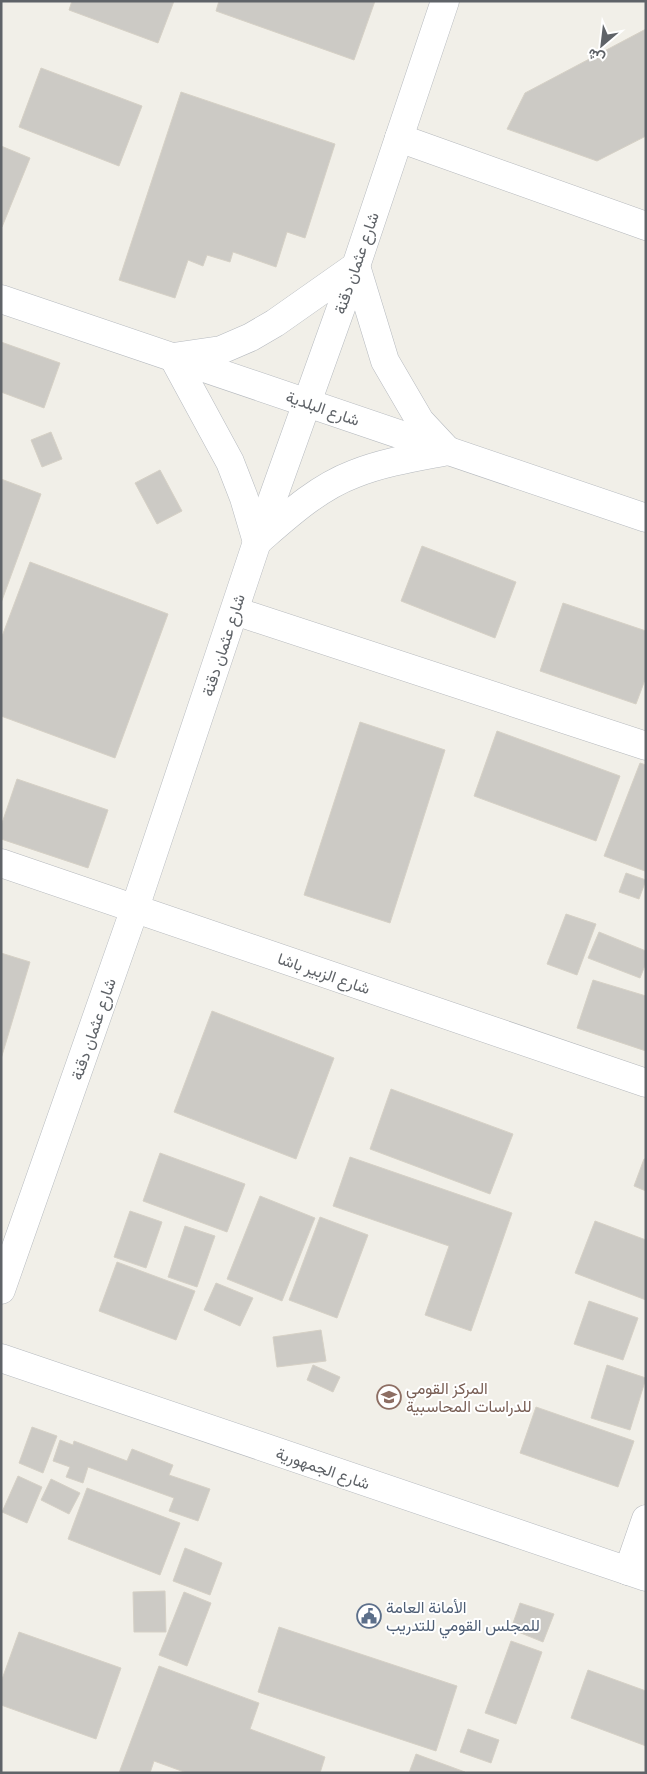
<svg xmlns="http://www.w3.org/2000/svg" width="647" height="1774" viewBox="0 0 647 1774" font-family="'Roboto Condensed',Vazirmatn,sans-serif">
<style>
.building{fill:#cccac5;stroke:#d6d1c6}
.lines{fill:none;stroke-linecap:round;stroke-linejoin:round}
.street-casing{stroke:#b5b8bc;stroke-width:29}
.secondary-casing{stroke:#b6babf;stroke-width:29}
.street{stroke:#fff;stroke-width:28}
.secondary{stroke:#fff;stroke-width:28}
.labels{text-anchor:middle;stroke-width:4;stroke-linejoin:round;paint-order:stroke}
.street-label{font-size:16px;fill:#5f6368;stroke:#fff}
.education-label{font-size:16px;fill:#785e54;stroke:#fff;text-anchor:start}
.service-label{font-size:16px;fill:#4e5e75;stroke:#fff;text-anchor:start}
</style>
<rect width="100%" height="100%" fill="#f1efe8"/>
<g class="building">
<polygon points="72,1 174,1 158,43 69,10"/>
<polygon points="219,1 375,1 354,60 216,11"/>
<polygon points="646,29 646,136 597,161 507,129 525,93"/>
<polygon points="41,68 142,106 119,166 19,127"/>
<polygon points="181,92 335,144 305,238 287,232 276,267 233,252 230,262 207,255 203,266 188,260 175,298 119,280"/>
<polygon points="1,146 30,158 2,227 1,226"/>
<polygon points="1,342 60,363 44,408 1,392"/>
<polygon points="51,432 62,459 42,467 31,440"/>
<polygon points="160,470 182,511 157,524 135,483"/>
<polygon points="1,479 41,494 1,603"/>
<polygon points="422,546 516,582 495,638 401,601"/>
<polygon points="30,562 168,614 115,758 1,716 1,639"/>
<polygon points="563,603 646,631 646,677 636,704 540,671"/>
<polygon points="360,722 445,750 390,923 304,895"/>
<polygon points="497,731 620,776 596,841 474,796"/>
<polygon points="640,763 646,765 645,871 604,856"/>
<polygon points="17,779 108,810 88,868 1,839 1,826"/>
<polygon points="626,873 646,880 639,899 619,892"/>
<polygon points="566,914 596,924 577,975 547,964"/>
<polygon points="599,932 646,951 646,963 640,978 588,958"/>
<polygon points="1,953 30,962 1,1059"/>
<polygon points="593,980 646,996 646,1051 577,1028"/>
<polygon points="212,1011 334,1058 296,1159 174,1112"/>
<polygon points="391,1089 513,1134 490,1194 370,1149"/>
<polygon points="160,1153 245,1184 227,1232 143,1201"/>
<polygon points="350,1157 512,1213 471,1331 425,1315 449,1246 333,1206"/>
<polygon points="644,1159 646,1159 646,1191 634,1186"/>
<polygon points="260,1196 315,1218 282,1301 227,1279"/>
<polygon points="130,1211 162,1222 146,1268 114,1257"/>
<polygon points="320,1217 368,1235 337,1318 289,1300"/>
<polygon points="595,1221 646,1240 646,1300 575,1273"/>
<polygon points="185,1226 215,1236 197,1287 168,1277"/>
<polygon points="117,1262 195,1291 176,1340 99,1311"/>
<polygon points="216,1283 253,1298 240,1326 204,1310"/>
<polygon points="589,1301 638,1318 623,1360 574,1344"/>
<polygon points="321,1330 326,1361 277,1367 273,1337"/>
<polygon points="313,1365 340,1377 333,1392 307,1380"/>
<polygon points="607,1365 646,1378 630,1430 591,1418"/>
<polygon points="536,1407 634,1441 618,1487 520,1453"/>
<polygon points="32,1427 57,1436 43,1473 19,1463"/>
<polygon points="60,1440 73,1445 74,1441 127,1461 132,1449 173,1465 169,1475 210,1489 198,1521 169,1511 174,1498 88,1467 83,1483 66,1477 70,1467 53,1461"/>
<polygon points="18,1476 42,1487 27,1523 2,1512"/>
<polygon points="51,1479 80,1493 69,1514 41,1500"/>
<polygon points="87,1488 180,1523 160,1575 68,1539"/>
<polygon points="185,1548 222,1563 210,1595 173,1581"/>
<polygon points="165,1591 166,1632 134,1632 133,1592"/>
<polygon points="184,1592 211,1603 187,1666 159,1655"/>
<polygon points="520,1603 554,1614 543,1642 511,1629"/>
<polygon points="279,1627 457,1686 436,1751 258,1692"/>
<polygon points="19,1632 121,1668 96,1739 1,1705 1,1682"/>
<polygon points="511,1641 542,1652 516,1724 485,1713"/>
<polygon points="159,1666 259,1703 250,1729 325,1757 320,1773 187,1773 154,1761 150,1773 119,1773"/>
<polygon points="588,1670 646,1691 646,1746 571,1718"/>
<polygon points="468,1729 499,1740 491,1763 460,1752"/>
<polygon points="416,1754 465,1772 465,1773 409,1773"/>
</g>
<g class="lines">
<g class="street-casing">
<g id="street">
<polyline points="399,138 646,226"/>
<polyline points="235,611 646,746"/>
<polyline points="1,863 646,1083"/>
<polyline points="628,1571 646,1519"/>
</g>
</g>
<g class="secondary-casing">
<g id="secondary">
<path d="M356 266 385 361 420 421 448 451C417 457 384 462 354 474 317 488 287 516 257 542L244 498 230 462 173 357 221 350 251 337 275 323Z"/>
<polyline points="1,299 646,518"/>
<polyline points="1,1290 135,908 257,542 356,266 445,1"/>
<polyline points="1,1358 646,1577"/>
</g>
</g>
<use href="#street" class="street"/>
<use href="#secondary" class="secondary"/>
</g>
<defs>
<g id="university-ring" transform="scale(1.25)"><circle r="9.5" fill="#fff" stroke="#8d6e63" stroke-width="1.5"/><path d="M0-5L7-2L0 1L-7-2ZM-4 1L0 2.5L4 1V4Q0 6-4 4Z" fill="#8d6e63"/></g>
<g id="civic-ring" transform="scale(1.25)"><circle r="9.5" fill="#fff" stroke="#5c6f8a" stroke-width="1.5"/><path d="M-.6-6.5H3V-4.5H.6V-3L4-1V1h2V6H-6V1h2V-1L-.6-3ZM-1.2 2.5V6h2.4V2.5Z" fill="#5c6f8a"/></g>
</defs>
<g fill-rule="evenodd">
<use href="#university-ring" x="389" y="1397"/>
<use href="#civic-ring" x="369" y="1616"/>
</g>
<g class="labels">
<g class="street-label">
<text transform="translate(356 263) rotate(-71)" y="6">شارع عثمان دقنة</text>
<text transform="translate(323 408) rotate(19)" y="6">شارع البلدية</text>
<text transform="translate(223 645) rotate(-72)" y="6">شارع عثمان دقنة</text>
<text transform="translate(324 973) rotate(19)" y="6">شارع الزبير باشا</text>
<text transform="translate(93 1029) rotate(-71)" y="6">شارع عثمان دقنة</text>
<text transform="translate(323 1468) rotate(19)" y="6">شارع الجمهورية</text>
</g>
<g class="education-label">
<text x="406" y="1394">المركز القومي<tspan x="406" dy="18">للدراسات المحاسبية</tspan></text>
</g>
<g class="service-label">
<text x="386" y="1613">الأمانة العامة<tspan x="386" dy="18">للمجلس القومي للتدريب</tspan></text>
</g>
</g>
<rect width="647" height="1774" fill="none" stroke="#5f6368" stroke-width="5"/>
<g transform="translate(602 45) rotate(208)" stroke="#ffffff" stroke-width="4" paint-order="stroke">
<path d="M0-4L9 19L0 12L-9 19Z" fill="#5f6368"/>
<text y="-8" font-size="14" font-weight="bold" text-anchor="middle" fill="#5f6368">ش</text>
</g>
</svg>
